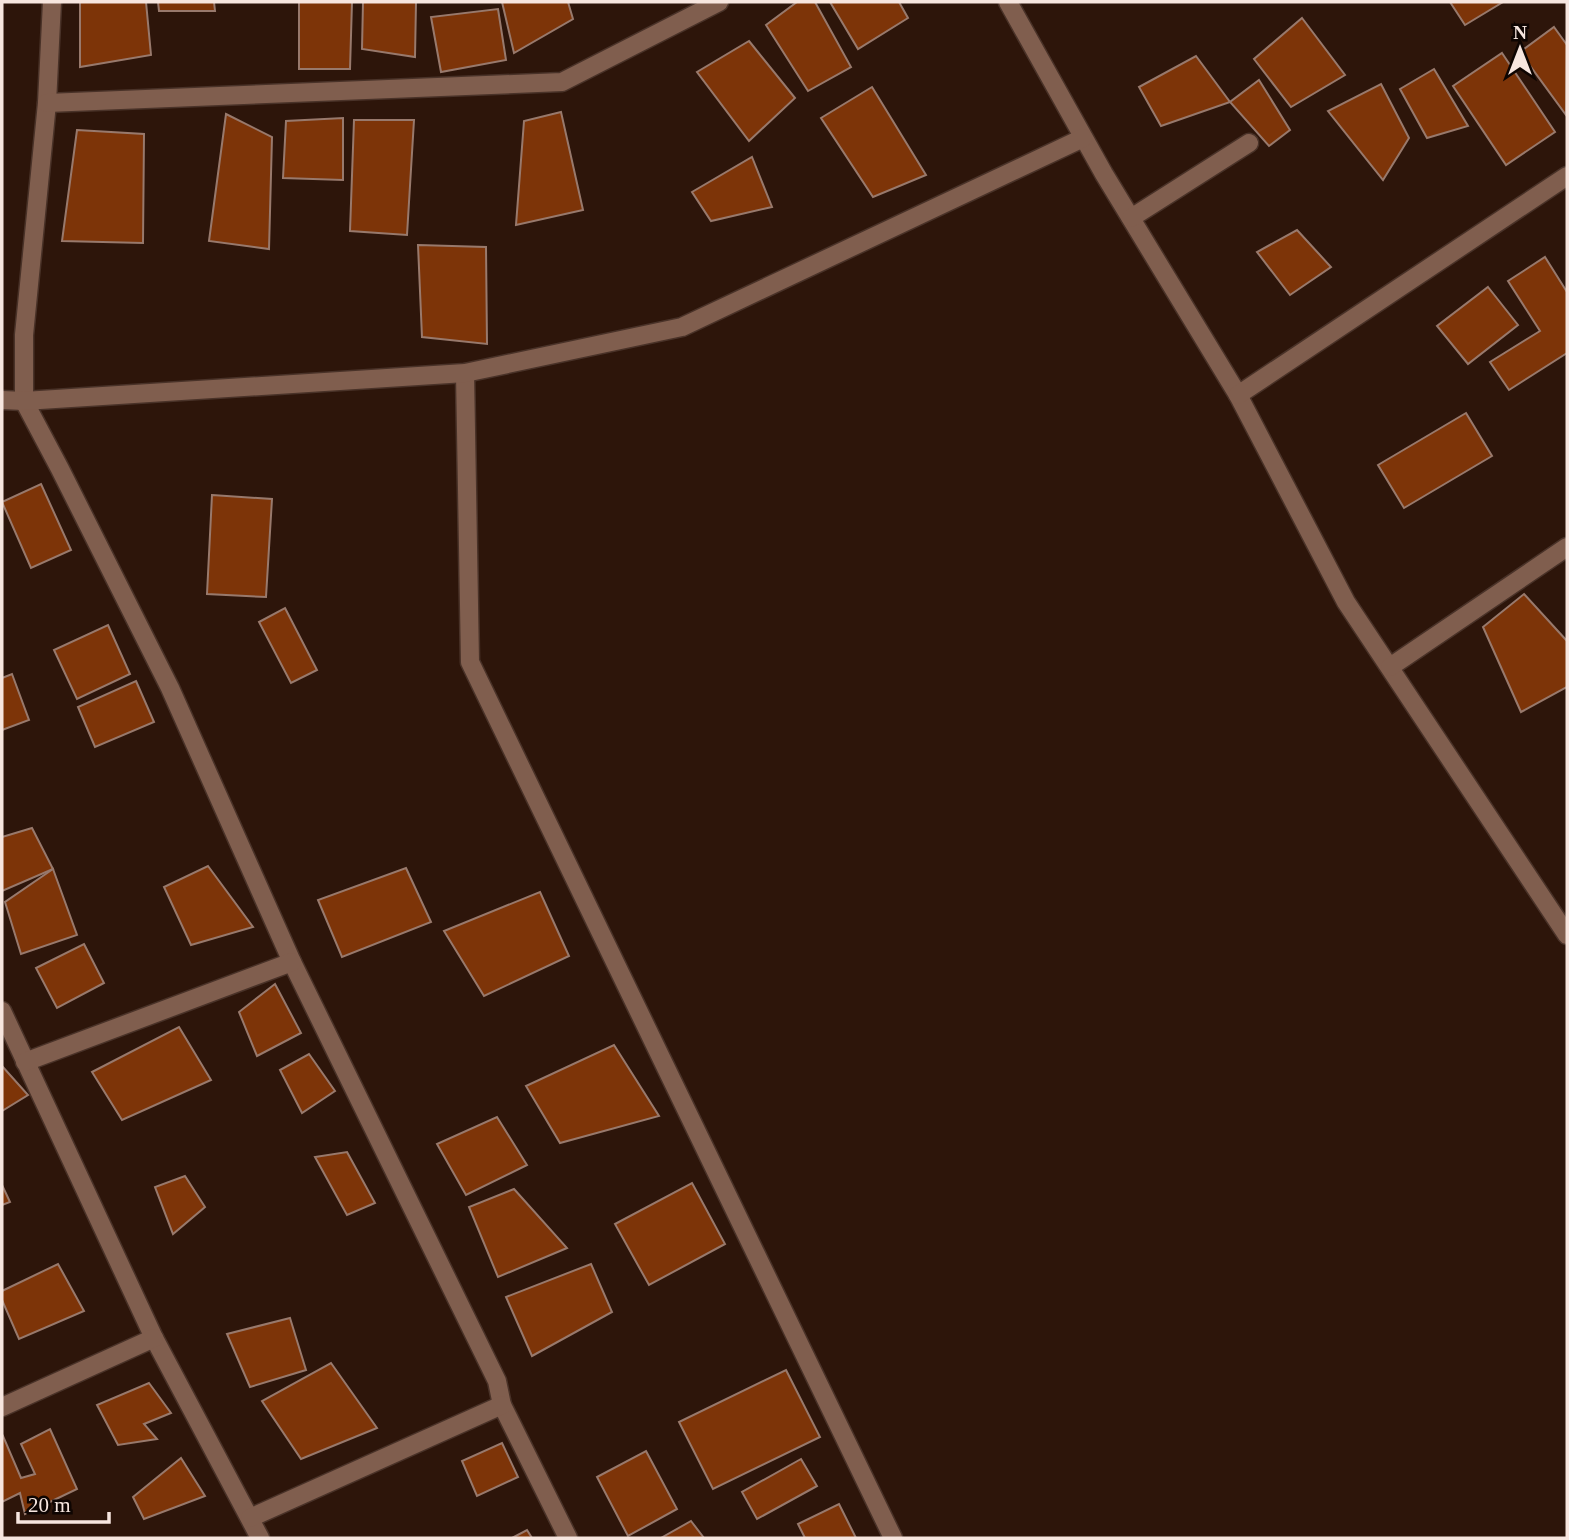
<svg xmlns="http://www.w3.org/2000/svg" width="1569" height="1540" viewBox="0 0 1569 1540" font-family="'Times New Roman',serif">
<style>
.building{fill:#7d3408;stroke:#98796c;stroke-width:2}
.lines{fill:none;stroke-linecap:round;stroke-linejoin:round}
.minor-casing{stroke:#493228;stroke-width:21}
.minor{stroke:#805e4e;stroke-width:18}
</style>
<rect width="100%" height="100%" fill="#2d150a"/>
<g class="building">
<polygon points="80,2 146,2 151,55 80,67"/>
<polygon points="158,2 214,2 215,11 159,11"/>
<polygon points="299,2 352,2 350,69 299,69"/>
<polygon points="363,2 416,2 415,57 362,49"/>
<polygon points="502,2 568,2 573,19 514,53"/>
<polygon points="797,2 815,2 851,67 808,91 766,25"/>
<polygon points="830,2 899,2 908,18 858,49"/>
<polygon points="1450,2 1503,2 1465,25"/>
<polygon points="498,9 506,60 441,72 431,17"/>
<polygon points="1302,18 1345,75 1291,107 1254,59"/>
<polygon points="1554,27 1567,45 1566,115 1520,52"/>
<polygon points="749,41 795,98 749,141 697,72"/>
<polygon points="1502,53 1555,132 1506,165 1453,86"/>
<polygon points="1196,56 1230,102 1161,126 1139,87"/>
<polygon points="1434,69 1468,126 1427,138 1400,89"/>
<polygon points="1259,80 1290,130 1269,146 1230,102"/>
<polygon points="1381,84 1409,138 1383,180 1328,111"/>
<polygon points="872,87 926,175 873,197 821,118"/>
<polygon points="561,112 583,210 516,225 524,121"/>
<polygon points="226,114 272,137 269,249 209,241"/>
<polygon points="343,118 343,180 283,178 286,121"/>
<polygon points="354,120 414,120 407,235 350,231"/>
<polygon points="77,130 144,134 143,243 62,241"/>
<polygon points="752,157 772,207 711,221 692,192"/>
<polygon points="1297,230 1331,267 1290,295 1257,252"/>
<polygon points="418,245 486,247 487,344 422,337"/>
<polygon points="1545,257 1567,292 1567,353 1509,390 1490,362 1540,331 1508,281"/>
<polygon points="1488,287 1518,325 1468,364 1437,326"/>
<polygon points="1466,413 1492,456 1404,508 1378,465"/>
<polygon points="41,484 71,550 31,568 2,502"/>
<polygon points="212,495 272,499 266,597 207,594"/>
<polygon points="1524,594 1567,641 1567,687 1521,712 1483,627"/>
<polygon points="285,608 317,670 291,683 259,622"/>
<polygon points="108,625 130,674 77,699 54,650"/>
<polygon points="12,674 29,720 2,730 2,678"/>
<polygon points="136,681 154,722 95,747 78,707"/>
<polygon points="32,828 53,869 2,891 2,837"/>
<polygon points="208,866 253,927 191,945 164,887"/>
<polygon points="406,868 431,922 342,957 318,900"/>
<polygon points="53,869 77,935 21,954 5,902"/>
<polygon points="540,892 569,956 484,996 444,931"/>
<polygon points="84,944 104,983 57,1008 36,968"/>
<polygon points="275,984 301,1033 257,1056 239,1012"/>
<polygon points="179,1027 211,1080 122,1120 92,1072"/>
<polygon points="614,1045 659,1116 560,1143 526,1086"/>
<polygon points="309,1054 335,1091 302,1113 280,1070"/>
<polygon points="2,1066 28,1095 2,1111"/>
<polygon points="497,1117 527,1165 466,1195 437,1144"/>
<polygon points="347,1152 375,1203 347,1215 315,1157"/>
<polygon points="185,1176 205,1207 173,1234 155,1187"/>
<polygon points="692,1183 725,1244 649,1285 615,1224"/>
<polygon points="2,1185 10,1202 2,1205"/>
<polygon points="514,1189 567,1248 498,1277 469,1207"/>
<polygon points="58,1264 84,1311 19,1339 2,1300 2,1291"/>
<polygon points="591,1264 612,1312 532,1356 506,1297"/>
<polygon points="290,1318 306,1370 250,1387 227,1334"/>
<polygon points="331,1363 377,1428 301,1459 262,1401"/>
<polygon points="786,1370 820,1437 713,1489 679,1422"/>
<polygon points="149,1383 171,1413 144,1424 157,1439 118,1445 97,1405"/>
<polygon points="50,1429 77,1489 25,1514 20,1493 2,1502 2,1437 3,1436 21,1478 35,1474 21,1444"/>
<polygon points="502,1443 518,1477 477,1496 462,1461"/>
<polygon points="646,1451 677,1509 628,1536 597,1477"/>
<polygon points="181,1458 205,1496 144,1519 133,1497"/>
<polygon points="801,1459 817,1486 757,1519 742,1492"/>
<polygon points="839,1504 856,1538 805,1538 798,1524"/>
<polygon points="691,1521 704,1538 661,1538"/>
<polygon points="527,1530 532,1538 512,1538"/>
</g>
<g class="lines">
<g class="minor-casing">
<g id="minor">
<polyline points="52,2 47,103 24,335 24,401 60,469 170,688 292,962 497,1381 502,1405 568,1538"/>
<polyline points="1008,2 1104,174 1238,395 1346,602 1567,935"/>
<polyline points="47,103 562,82 719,2"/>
<polyline points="1131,218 1249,143"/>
<polyline points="465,373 470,662 893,1538"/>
<polyline points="1238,395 1567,176"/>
<polyline points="2,400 24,401 465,373 682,327 1083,138"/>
<polyline points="1390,667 1567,547"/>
<polyline points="2,1011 154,1338 260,1538"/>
<polyline points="25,1062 292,962"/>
<polyline points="2,1407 154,1338"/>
<polyline points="250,1518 502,1405"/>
</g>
</g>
<use href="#minor" class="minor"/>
</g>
<rect width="1569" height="1540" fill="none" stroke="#f7e6df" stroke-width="7"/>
<g transform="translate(1520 49)" stroke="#0e0502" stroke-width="5" paint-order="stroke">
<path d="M0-5L12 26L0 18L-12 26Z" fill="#f7e6df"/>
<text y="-10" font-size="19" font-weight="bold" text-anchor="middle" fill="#f7e6df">N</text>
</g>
<path d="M18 1512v10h91v-10" fill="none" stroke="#f7e6df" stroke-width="3.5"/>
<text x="28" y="1512" font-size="21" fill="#f7e6df" stroke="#0e0502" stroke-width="5" paint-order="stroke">20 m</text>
</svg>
